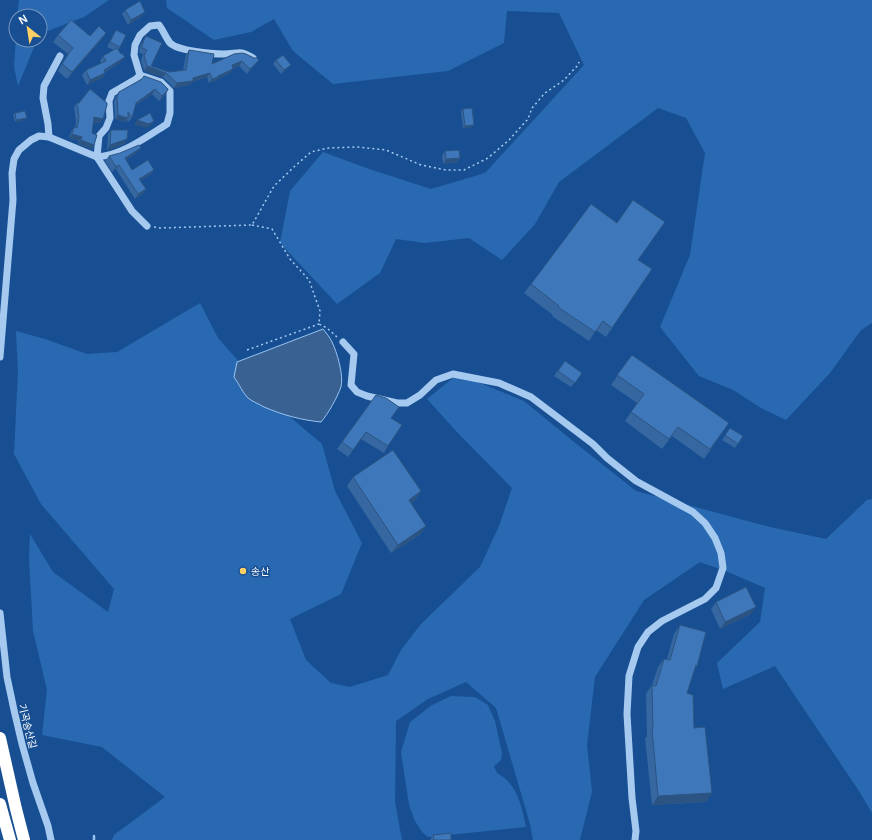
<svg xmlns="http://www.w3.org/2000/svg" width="872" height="840" viewBox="0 0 872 840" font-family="Helvetica,'Noto Sans KR',sans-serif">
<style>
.green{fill:#2969b1}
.water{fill:#396292;stroke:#98c4f3}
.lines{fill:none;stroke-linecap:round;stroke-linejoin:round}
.stream{stroke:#98c4f3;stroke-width:2.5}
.path{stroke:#a6c9f0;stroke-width:1.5;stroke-dasharray:2 3;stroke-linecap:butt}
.minor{stroke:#a6c9f0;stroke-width:7}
.highway{stroke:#fff;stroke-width:12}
.wall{fill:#3667a0}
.shaded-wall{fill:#2c5482}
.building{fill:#3f78ba;stroke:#2c5482}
.poi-dot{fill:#ffd065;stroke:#174f92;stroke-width:1.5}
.labels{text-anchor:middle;stroke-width:3;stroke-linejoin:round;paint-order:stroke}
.poi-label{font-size:10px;fill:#fff;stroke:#174f92;text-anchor:start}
.street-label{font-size:10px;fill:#fff;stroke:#174f92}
</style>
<rect width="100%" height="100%" fill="#174f92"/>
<g class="green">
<polygon points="19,0 109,0 84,17 40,34 40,16 17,16"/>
<polygon points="166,0 872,0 872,323 861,330 830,373 786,420 761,408 733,390 699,376 660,327 690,255 705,153 686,118 658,108 559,182 535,224 502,260 469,238 425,243 396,239 380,273 337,304 280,243 290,191 323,152 369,169 431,189 485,173 584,65 559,13 507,11 504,43 448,71 333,84 293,51 274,19 251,32 214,40 167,8"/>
<polygon points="16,38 16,40 37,40 18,86 14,67"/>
<polygon points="200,303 218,338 283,411 322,444 335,491 362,543 341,594 290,619 306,660 331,683 350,687 388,675 401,650 421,624 480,567 499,526 512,488 456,431 427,399 458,374 524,401 574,442 636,491 770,527 826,539 867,500 872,499 872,813 859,791 775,666 723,689 717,663 760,622 765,588 728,572 700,562 644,600 595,677 587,745 592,792 580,840 533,840 530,824 496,708 466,682 428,699 396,721 395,802 402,840 112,840 114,835 165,797 102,747 42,735 47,690 33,631 29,558 30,534 53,572 108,612 114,589 41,504 14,454 18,372 16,331 45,339 87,354 117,352"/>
<path d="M451 696 475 697 488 705 495 721 502 753 501 760 494 766 497 773C518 785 521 804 526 827L428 837 422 832 415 821 409 805 401 752 410 722 432 705Z"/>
</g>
<path class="water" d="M323 329C326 333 330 337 332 342 337 352 344 376 341 387 337 398 328 414 321 422 301 420 283 415 264 407 259 404 253 402 248 398 243 393 239 384 234 377L237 362Z"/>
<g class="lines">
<polyline class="stream" points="94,836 94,840"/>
<g class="path">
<polyline points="252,225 272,229 290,259 309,280 320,311 319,324 327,328 337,337"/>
<polyline points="154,227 160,228 252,225 274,186 295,166 311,152 328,148 358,147 386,150 421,165 446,170 464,170 488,158 509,140 528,119 532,108 545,93 564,80 578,65 579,62"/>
<polyline points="247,350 319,324"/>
</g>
<g class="minor">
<path d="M140 75 161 82 170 91V113L167 124C145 138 122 155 97 157L132 211 147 226"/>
<polyline points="49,137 48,124 43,98 44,86 60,56"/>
<polyline points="343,342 354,354 351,385 357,392 367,396 397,403 407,403 420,395 436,380 453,374 499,383 531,397 593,444 607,458 636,481 693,512 705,523 715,538 721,553 723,568 716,588 705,599 662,621 648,632 638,647 629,676 627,714 632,798 636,831 635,840"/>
<path d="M0 357 13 200 12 173 14 159 19 150 31 140 39 136 49 137 97 157 99 136 106 128 110 118 109 101 112 93 136 79 140 75 134 55 135 45 140 35 150 26 159 25C163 30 166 38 170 43 178 51 212 54 224 54 238 54 239 49 253 58"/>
<polyline points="0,613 7,677 14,710 22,744 33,783 48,826 51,840"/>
</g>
<g class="highway">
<polyline points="0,738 16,809 24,840"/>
<polyline points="0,804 10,840"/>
</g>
</g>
<g class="wall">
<polygon points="125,10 142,16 128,25 122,14"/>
<polygon points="116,30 120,47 118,50 121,62 105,72 105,73 102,78 87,85 82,75 86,70 101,63 100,61 103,56 114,50 107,47 113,35"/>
<polygon points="106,33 101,40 67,79 58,71 64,60 68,54 53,42 58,35 90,36"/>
<polygon points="146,36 151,66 169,72 183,70 186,55 189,50 212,64 259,60 255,65 247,74 239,66 233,68 230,73 216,80 215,81 209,83 207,77 192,82 190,85 174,88 163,77 144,71 141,60 143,54 139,53 140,46"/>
<polygon points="276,60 287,69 281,74 273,64"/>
<polygon points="142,79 168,90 165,95 159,101 152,94 135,106 132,118 128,122 127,120 125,122 115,119 114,102 116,96 119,92"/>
<polygon points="77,103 100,123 93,122 92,133 94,145 92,149 78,144 79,141 69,138 71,132 74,127 75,128 76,121 74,107"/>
<polygon points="463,109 472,127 463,128 461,111"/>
<polygon points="15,113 25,120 15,122 13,115"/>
<polygon points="111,130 127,139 124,144 107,150 108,134"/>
<polygon points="445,151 460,158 457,162 443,164 442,156"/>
<polygon points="138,152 126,160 132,170 154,170 151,174 141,180 143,194 135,199 116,169 112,172 105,161 109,156"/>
<polygon points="638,260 652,269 606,337 596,330 589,341 552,316 553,315 524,293 531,284"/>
<polygon points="632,355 729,423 704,459 672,436 662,449 625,421 637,403 611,385"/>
<polygon points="565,361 582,373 571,387 554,376"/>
<polygon points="376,395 391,418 388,446 384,453 361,439 348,457 337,449"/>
<polygon points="730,428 743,436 735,448 722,440"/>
<polygon points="353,477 421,491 415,500 411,503 420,535 391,553 347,486"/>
<polygon points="716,602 751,614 720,629 711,609"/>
<polygon points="680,625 697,666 694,669 687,693 694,728 706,802 652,805 645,738 647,737 646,694 652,685 658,667 664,659 667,659 674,634"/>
<polygon points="433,835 451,840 430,840"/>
</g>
<g class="shaded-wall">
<polygon points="145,12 142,16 128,25 131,20"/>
<polygon points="106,33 101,40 67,79 72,72"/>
<polygon points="125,57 121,62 100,74 104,70"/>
<polygon points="259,60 255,65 247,74 250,69"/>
<polygon points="242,61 239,66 229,70 232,65"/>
<polygon points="291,65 287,69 281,74 284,70"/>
<polygon points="147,66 166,73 163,77 144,71"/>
<polygon points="233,69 230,73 216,80 215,81 209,83 212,79"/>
<polygon points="105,73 102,78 87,85 90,80"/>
<polygon points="210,73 207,77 192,82 190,85 174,88 177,83"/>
<polygon points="155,89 152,94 133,107 136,103"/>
<polygon points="168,90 165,95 159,101 162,96"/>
<polygon points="118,115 128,118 125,122 115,119"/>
<polygon points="94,117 103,119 100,123 91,122"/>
<polygon points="27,118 25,120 15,122 16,120"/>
<polygon points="137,120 154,121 151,125 146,128 134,125"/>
<polygon points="474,125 472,127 463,128 465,126"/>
<polygon points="72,134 82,137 79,141 69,138"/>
<polygon points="127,139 124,144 107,150 110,145"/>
<polygon points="81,140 94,145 92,149 78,144"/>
<polygon points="141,148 138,152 121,163 125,158"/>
<polygon points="460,158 457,162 443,164 446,159"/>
<polygon points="119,165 116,169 112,172 116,167"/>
<polygon points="154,170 151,174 136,183 139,179"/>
<polygon points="146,189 143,194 135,199 138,194"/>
<polygon points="421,491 415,500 403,509 409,500"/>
<polygon points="426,526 420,535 391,553 398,545"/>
<polygon points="756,607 751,614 720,629 725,622"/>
<polygon points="712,793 706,802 652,805 658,796"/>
</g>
<g class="building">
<polygon points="140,1 145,12 131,20 125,10"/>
<polygon points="71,20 90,36 99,26 106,33 72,72 62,64 69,53 73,48 58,35"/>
<polygon points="116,30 126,35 120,47 110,42"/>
<polygon points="146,36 162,43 151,66 169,72 186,70 189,50 214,54 212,64 234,54 242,53 246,54 254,58 257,58 259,60 250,69 242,61 232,65 233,69 218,76 218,77 212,79 210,73 193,78 193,81 177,83 166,73 147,66 144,55 147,50 142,48 143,42"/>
<polygon points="117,48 121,54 122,53 125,57 104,70 105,73 90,80 86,70 106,61 103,56"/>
<polygon points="283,55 291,65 284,70 276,60"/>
<polygon points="144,76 161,82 168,89 168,90 162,96 155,89 136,103 132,118 128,112 128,118 118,115 117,97 119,92 142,79"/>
<polygon points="90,89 107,103 107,105 103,119 94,117 92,133 97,135 94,145 81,140 82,137 72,134 74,127 77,128 79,117 77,103 79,103"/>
<polygon points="472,108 474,125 465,126 463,109"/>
<polygon points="25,111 27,118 16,120 15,113"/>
<polygon points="150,113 154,121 149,124 137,120"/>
<polygon points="111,130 128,130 127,139 110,145"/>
<polygon points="139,145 141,148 125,158 132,170 148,160 154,170 139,179 146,189 138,194 119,165 116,167 109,156 120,153"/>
<polygon points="459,150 460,158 446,159 445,151"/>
<polygon points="633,200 665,222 638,260 652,269 612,328 603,321 595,332 558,307 559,306 531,284 591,204 617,223"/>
<polygon points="632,355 729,423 710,449 678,427 669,439 631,412 644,394 617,375"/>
<polygon points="565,361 582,373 575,383 558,371"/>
<polygon points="376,395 386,398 399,407 391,418 402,425 388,446 366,432 353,450 342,442"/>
<polygon points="730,428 743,436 738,444 725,435"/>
<polygon points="393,450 421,491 409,500 426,526 398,545 353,477"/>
<polygon points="746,587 756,607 725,622 716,602"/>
<polygon points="680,625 706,632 697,666 696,665 687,693 693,695 694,728 705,727 712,793 658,796 652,729 653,729 652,685 656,686 664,659 670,660"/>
<polygon points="451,833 451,840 434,840 433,835"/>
</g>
<circle class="poi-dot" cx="243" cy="571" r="4"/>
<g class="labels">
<g class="poi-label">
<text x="251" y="575">송산</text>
</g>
<g class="street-label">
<text transform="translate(28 726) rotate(76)" y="4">기곡송산길</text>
</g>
</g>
<g transform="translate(28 28) rotate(330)"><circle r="19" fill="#174f92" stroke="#7495be"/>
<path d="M0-3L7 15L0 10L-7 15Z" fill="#ffd065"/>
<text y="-6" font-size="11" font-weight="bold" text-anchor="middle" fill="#ffffff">N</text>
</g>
</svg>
